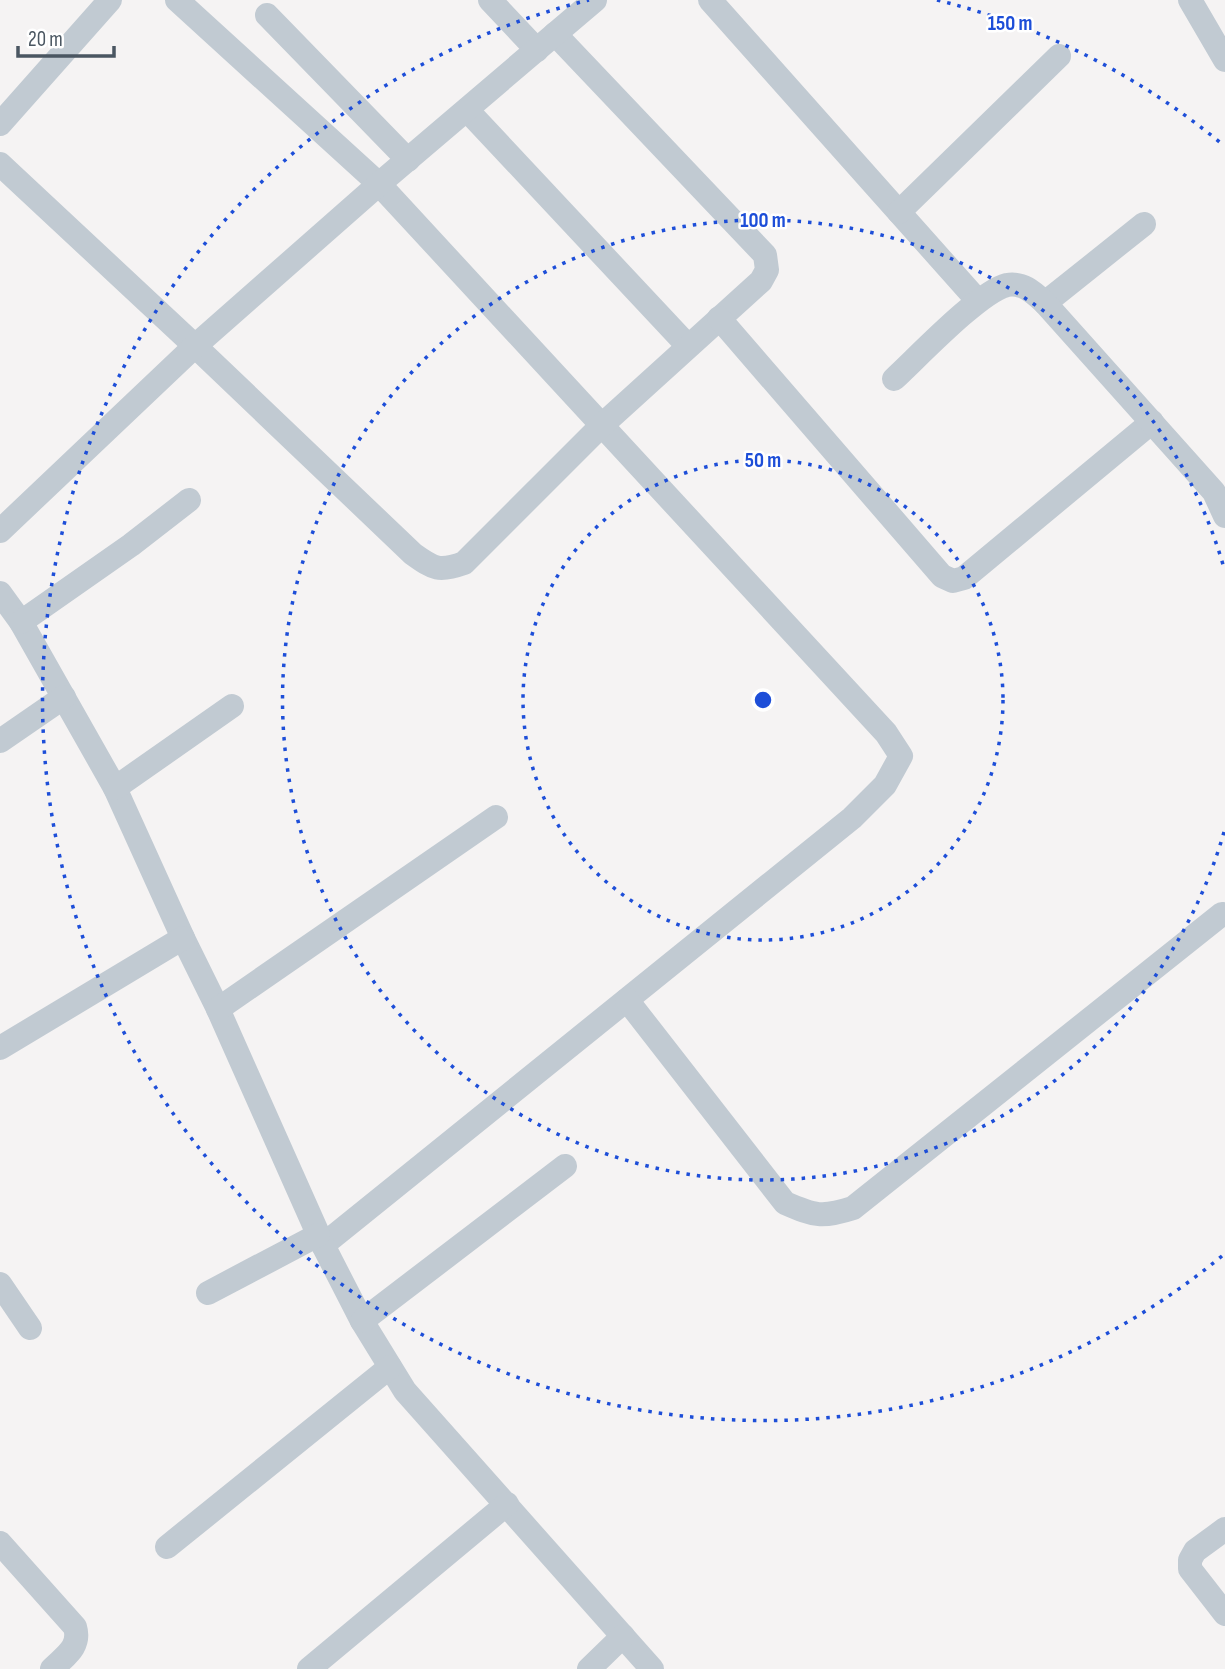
<svg xmlns="http://www.w3.org/2000/svg" width="1225" height="1669" viewBox="0 0 1225 1669" font-family="'Sofia Sans Condensed',sans-serif">
<style>
.lines{fill:none;stroke-linecap:round;stroke-linejoin:round}
.street{stroke:#c1cad2;stroke-width:24}
.ring{fill:none;stroke:#1d4ed8;stroke-width:3.5;stroke-dasharray:3.5 7}
.centre{fill:#1d4ed8;stroke:#fff;stroke-width:3.5}
.ring-label{font-size:21px;text-anchor:middle;font-weight:bold;fill:#1d4ed8;stroke:#fff;stroke-width:5;stroke-linejoin:round;paint-order:stroke}
</style>
<rect width="100%" height="100%" fill="#f5f3f3"/>
<g class="lines">
<g class="street">
<polyline points="177,0 379,184 886,733 901,756 885,785 852,818 323,1245"/>
<polyline points="490,0 537,50"/>
<polyline points="710,0 978,301"/>
<polyline points="1190,0 1225,60"/>
<polyline points="267,15 408,160"/>
<polyline points="467,110 688,346"/>
<polyline points="0,124 110,0"/>
<path d="M0 164 195 346 413 554C434 569 439 572 464 563L601 426 761 281 767 270 765 255 555 34"/>
<polyline points="899,212 1059,56"/>
<polyline points="1045,303 1144,224"/>
<polyline points="719,318 942,576 953,581 964,578 1152,422"/>
<path d="M894 379C918 357 979 292 1007 285 1023 282 1034 293 1045 303L1214 492 1225 516"/>
<polyline points="0,531 195,346 379,184 595,0"/>
<polyline points="0,593 21,622 115,788 183,938 218,1009 323,1245 362,1321 405,1391 652,1669"/>
<polyline points="21,622 131,545 189,500"/>
<polyline points="0,741 64,697"/>
<polyline points="115,788 232,706"/>
<path d="M627 1000 785 1203C815 1216 822 1218 853 1208L1222 914"/>
<polyline points="218,1009 496,817"/>
<polyline points="0,1048 183,938"/>
<polyline points="0,1284 30,1328"/>
<polyline points="208,1293 318,1235"/>
<polyline points="362,1321 565,1166"/>
<polyline points="1225,1529 1195,1551 1190,1560 1190,1569 1225,1614"/>
<path d="M0 1543 75 1627C81 1647 65 1656 52 1669"/>
<polyline points="167,1547 390,1367"/>
<polyline points="309,1669 507,1504"/>
<polyline points="589,1669 623,1636"/>
</g>
</g>
<g class="ring">
<circle cx="763" cy="700" r="240"/>
<path d="M1224 832A480 480 0 1 1 1224 568"/>
<path d="M1222 1256A721 721 0 1 1 589 0M937 0A721 721 0 0 1 1222 144"/>
</g>
<circle cx="763" cy="700" r="10" class="centre"/>
<g class="ring-label">
<text x="1010" y="30">150 m</text>
<text x="763" y="227">100 m</text>
<text x="763" y="467">50 m</text>
</g>
<path d="M18 46v10h96v-10" fill="none" stroke="#4a5661" stroke-width="3.5"/>
<text x="28" y="46" font-size="21" fill="#4a5661" stroke="#ffffff" stroke-width="5" paint-order="stroke">20 m</text>
</svg>
